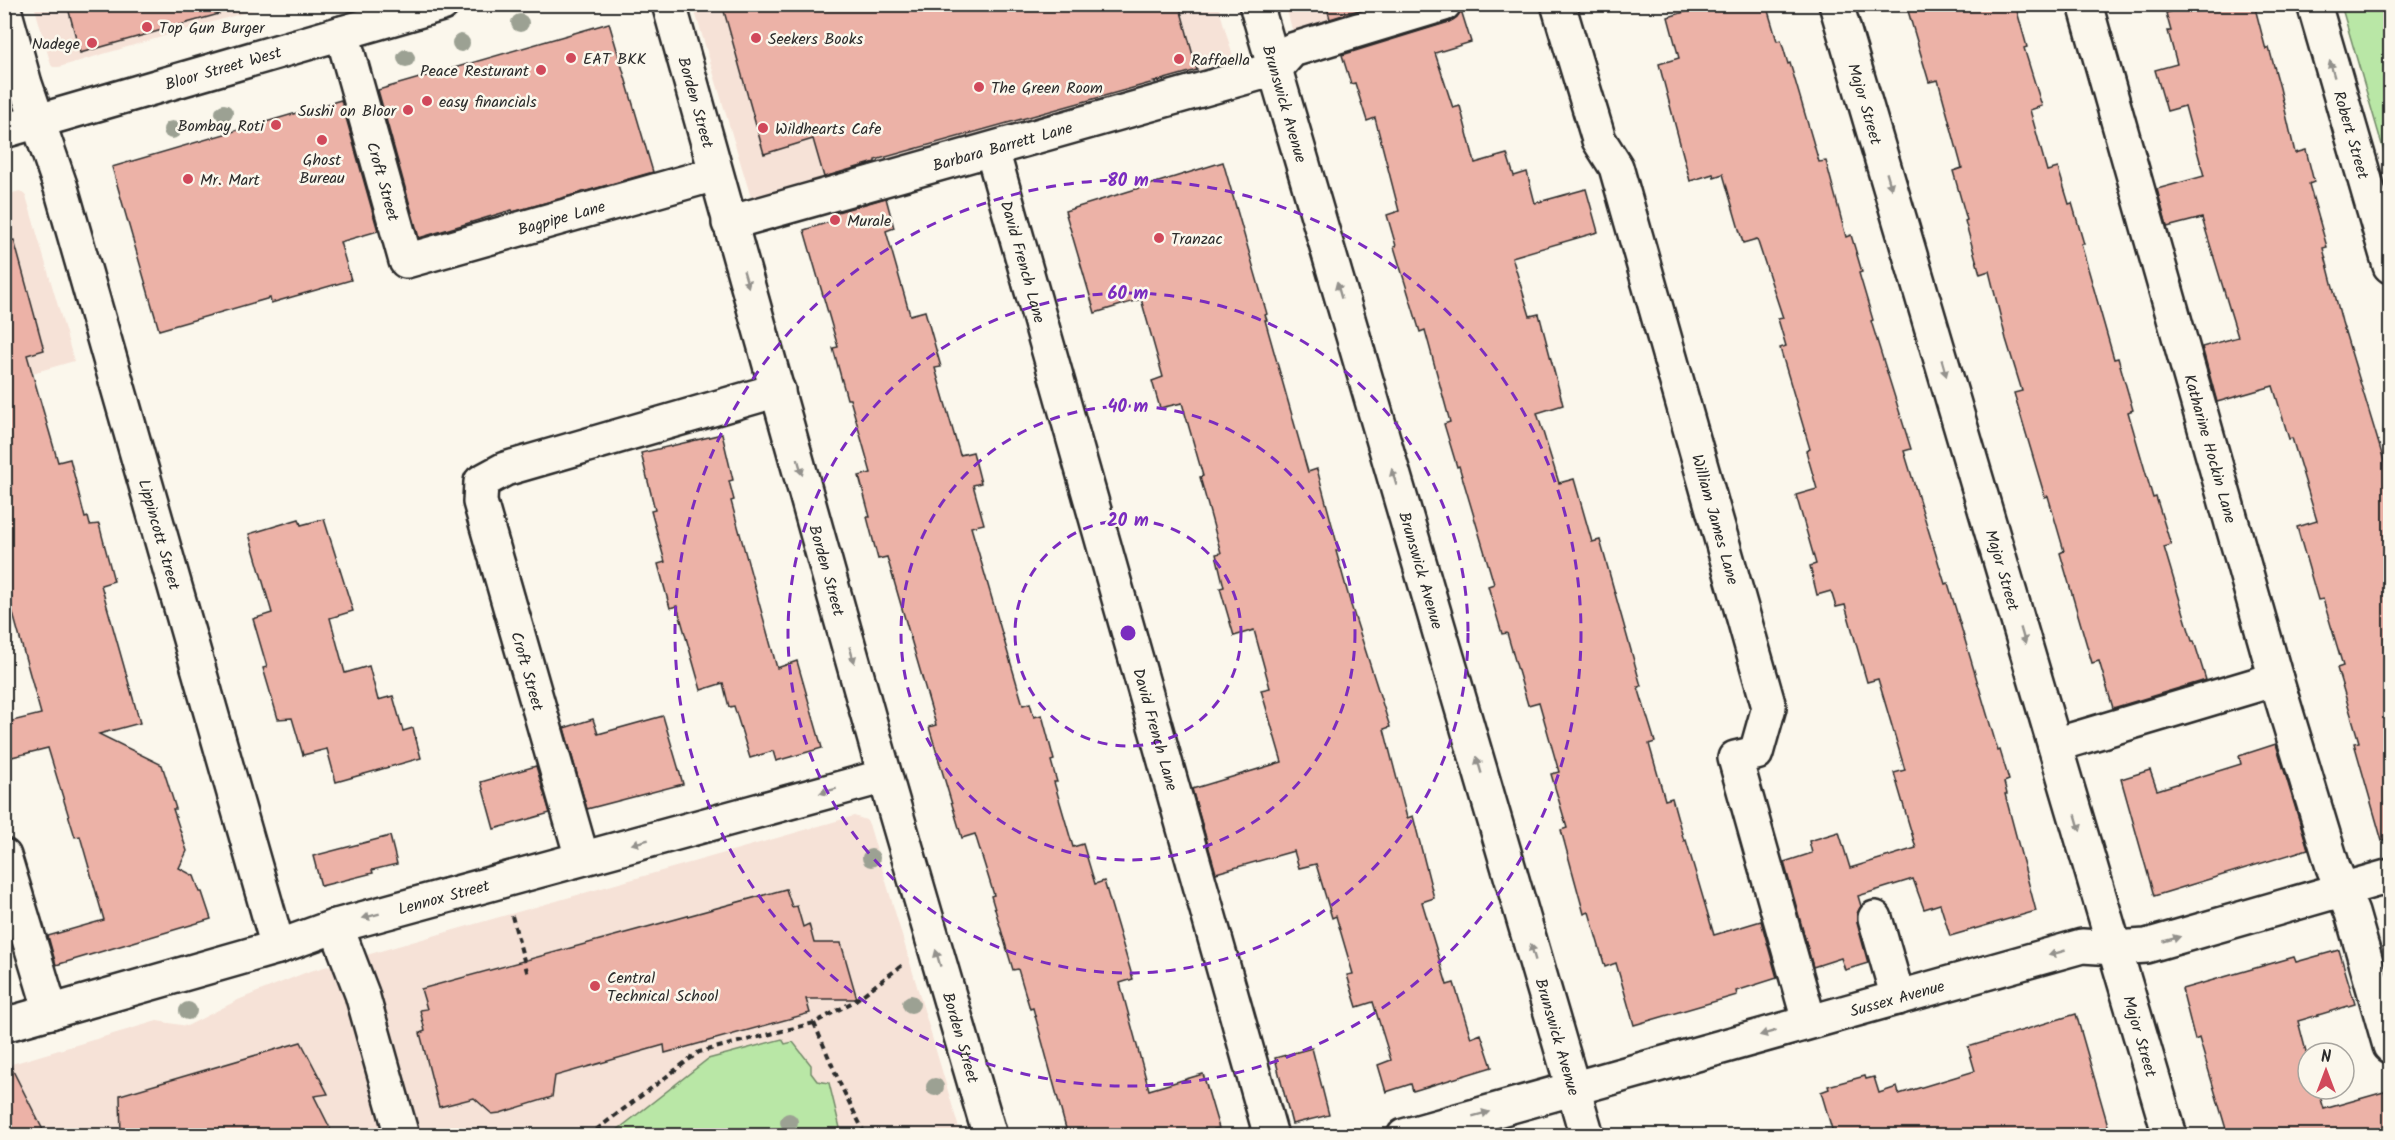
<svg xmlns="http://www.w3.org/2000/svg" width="2395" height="1140" viewBox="0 0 2395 1140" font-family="Kalam,sans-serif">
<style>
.built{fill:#f6e2d7}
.green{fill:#b9e7a6;stroke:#728968;stroke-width:1.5}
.building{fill:#ecb2a7;stroke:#2b2b2b;stroke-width:1.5}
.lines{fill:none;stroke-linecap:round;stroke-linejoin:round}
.minor-casing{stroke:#2b2b2b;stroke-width:38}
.major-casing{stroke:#2b2b2b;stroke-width:38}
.path{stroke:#2b2b2b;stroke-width:4;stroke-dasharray:6 4.5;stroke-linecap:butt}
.minor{stroke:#fbf7ec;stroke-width:33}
.major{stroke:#fbf7ec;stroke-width:33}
.tree{fill:#9ca193}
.oneway{fill:#93918c}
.ring{fill:none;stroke:#7b2cbf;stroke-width:3;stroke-dasharray:10 8}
.poi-dot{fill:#d1495b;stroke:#fbf7ec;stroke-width:2}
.labels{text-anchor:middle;stroke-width:5;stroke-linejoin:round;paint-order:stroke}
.poi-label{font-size:16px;fill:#2b2b2b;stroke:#fbf7ec;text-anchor:start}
.street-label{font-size:16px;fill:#2b2b2b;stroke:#fbf7ec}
.centre{fill:#7b2cbf;stroke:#fbf7ec;stroke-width:3}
.ring-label{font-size:18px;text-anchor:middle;font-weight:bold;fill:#7b2cbf;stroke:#fbf7ec;stroke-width:5;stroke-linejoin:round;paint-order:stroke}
</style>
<rect width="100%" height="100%" fill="#fbf7ec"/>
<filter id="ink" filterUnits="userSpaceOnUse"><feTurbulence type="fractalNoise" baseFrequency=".0167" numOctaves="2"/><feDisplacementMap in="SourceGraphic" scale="12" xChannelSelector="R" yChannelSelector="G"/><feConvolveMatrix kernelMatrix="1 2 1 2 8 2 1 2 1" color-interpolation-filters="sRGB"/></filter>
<g filter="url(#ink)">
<g class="built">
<polygon points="1285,4 1406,5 1294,36"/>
<polygon points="34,5 271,5 59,67 53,67 51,65"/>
<polygon points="693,5 1218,5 1234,60 752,201"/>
<polygon points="20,191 26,196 74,361 5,381 5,195"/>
<polygon points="854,816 866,820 869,824 961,1135 5,1136 5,1066 157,1021 187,1026 238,1000 307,972"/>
</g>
<g class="green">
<polygon points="2341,5 2390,5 2390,172"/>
<polygon points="782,1039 785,1044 793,1042 811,1065 811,1073 817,1081 829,1083 840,1128 830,1135 611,1135 708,1059"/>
</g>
<g class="building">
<polygon points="67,4 217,4 219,14 80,53"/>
<polygon points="722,4 1179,4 1197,70 875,160 875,162 824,177 813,139 764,154"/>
<polygon points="1326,4 1378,4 1330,19"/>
<polygon points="1711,4 1766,4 1777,41 1781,40 1788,64 1790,63 1819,162 1826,161 1846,237 1851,235 1857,255 1862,272 1859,273 1873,320 1871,321 1911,449 1904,451 1945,584 1948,583 1998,751 2000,750 2009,780 2004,782 2007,794 2005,794 2036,911 1950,936 1940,904 1924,909 1913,879 1858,896 1861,906 1857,914 1857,923 1868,963 1845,970 1841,958 1813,967 1784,862 1812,853 1809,841 1839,832 1850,868 1916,848 1894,773 1905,770 1878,679 1867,682 1845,605 1836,607 1831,591 1817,595 1810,566 1816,564 1796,495 1817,489 1806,451 1810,449 1780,348 1786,346 1778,319 1783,318 1757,239 1743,243 1723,174 1714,177 1713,174 1690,181 1659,64 1679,58 1668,17"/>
<polygon points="1906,4 2015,4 2027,47 2024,48 2042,106 2030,110 2047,171 2058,168 2069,204 2072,203 2084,244 2081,244 2114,359 2118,358 2133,410 2128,412 2153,498 2156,497 2171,545 2164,547 2192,641 2194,641 2206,680 2113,708 2099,661 2092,663 2060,553 2064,551 2048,496 2045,497 2014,393 2022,391 2006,339 1989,271 1980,274 1965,221 1967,220 1953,171 1962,168 1938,80 1929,82"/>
<polygon points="2180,4 2254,4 2266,50 2269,48 2280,88 2295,153 2306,150 2314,182 2309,184 2327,247 2323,248 2342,322 2391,484 2391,839 2382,841 2354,743 2359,742 2337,668 2343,666 2323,599 2318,600 2297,527 2317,521 2292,438 2289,439 2273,386 2217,402 2202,347 2238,337 2202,218 2167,227 2157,189 2204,176 2185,106 2167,111 2155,70 2177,64 2168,31 2171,31 2166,13 2180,9"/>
<polygon points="1461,10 1471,42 1435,53 1453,108 1460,106 1475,163 1507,154 1514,176 1527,172 1535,203 1586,189 1598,232 1512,257 1530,316 1539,314 1563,405 1537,413 1559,483 1574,479 1592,542 1600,540 1641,686 1638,687 1655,742 1649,744 1665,800 1672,798 1684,841 1686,840 1714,935 1761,921 1777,978 1736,991 1737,995 1634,1025 1616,963 1605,967 1589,912 1584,914 1561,830 1567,828 1551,774 1559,772 1539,702 1528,705 1507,633 1502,634 1488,586 1494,584 1459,466 1457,467 1444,424 1450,422 1425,330 1420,332 1394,247 1396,246 1387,215 1399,211 1375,118 1367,121 1355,83 1351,84 1342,55 1449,22 1457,17"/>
<polygon points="609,23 653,172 513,212 512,210 419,238 378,90"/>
<polygon points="341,100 378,231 340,242 351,280 271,303 270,298 159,330 112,167"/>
<polygon points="1223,162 1267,314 1265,315 1267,320 1265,320 1308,472 1317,469 1339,551 1336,551 1351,605 1390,727 1384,729 1407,818 1413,816 1434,898 1422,902 1447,985 1454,983 1471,1038 1481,1034 1492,1067 1413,1091 1411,1084 1386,1092 1378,1065 1391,1060 1373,1002 1357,1007 1347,975 1353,974 1336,916 1332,918 1316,864 1299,868 1294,851 1216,873 1192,789 1282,762 1261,690 1270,688 1254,630 1234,636 1220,588 1224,587 1216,554 1221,553 1200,477 1203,476 1182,403 1160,408 1152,381 1163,377 1141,299 1095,313 1065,211"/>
<polygon points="886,198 894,228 886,231 910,315 925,311 941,367 935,368 960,455 973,452 981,483 973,485 984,524 971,527 1023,705 1030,703 1034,717 1042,715 1054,760 1051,761 1057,782 1054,782 1073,847 1083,844 1095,884 1104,881 1133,979 1120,983 1149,1090 1203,1074 1219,1128 1214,1129 1216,1136 1068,1136 1033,1008 1030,1009 1018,969 1013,970 991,896 994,895 975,834 962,838 929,727 936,725 887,557 878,559 867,517 870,517 859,476 871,473 850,399 847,399 833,348 838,347 804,230 836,220 834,213"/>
<polygon points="14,240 44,350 27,355 58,462 70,459 85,518 88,517 90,525 99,524 114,581 101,585 140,723 99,734 162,765 176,809 173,809 187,851 179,868 194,876 200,892 202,892 211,919 56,965 48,936 104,920 80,836 75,837 48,748 4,759 4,723 41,714 12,610 9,611 4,595 4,241"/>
<polygon points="722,434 733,480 729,481 734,500 731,501 777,668 797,661 822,748 776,761 773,751 750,758 734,706 729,707 723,683 701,690 677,606 670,608 658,564 665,562 651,511 655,510 641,453"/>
<polygon points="299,519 301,525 324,519 353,611 330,618 345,673 369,666 378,700 393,696 403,731 413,728 421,758 336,782 327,749 303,755 292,718 278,719 263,668 267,667 253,619 272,613 249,534"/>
<polygon points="663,716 683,784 587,809 564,728 593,719 598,734"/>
<polygon points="2276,744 2308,849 2154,896 2121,779 2150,770 2157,790 2241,764 2239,756"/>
<polygon points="536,766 550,813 494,829 481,782"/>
<polygon points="390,836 397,864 372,870 373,873 321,886 313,856"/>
<polygon points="786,889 792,907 797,906 803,927 809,924 814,943 841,943 857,999 806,999 810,1013 665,1053 664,1045 555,1076 552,1097 500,1113 492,1114 474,1098 439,1107 420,1033 425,1031 420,1010 427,1009 421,989"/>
<polygon points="2339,950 2355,1004 2298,1021 2308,1059 2308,1089 2318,1089 2324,1109 2391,1090 2391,1127 2358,1136 2228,1136 2199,1038 2195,1040 2182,989 2294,957 2296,962"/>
<polygon points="2076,1014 2111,1136 1834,1136 1821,1092 1829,1089 1828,1086 1865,1076 1866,1079 1874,1077 1879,1093 1897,1087 1899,1094 1975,1071 1968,1047"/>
<polygon points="301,1042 328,1094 314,1096 334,1136 121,1136 120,1095"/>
<polygon points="1312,1048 1329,1115 1292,1124 1275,1058"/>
<polygon points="4,1053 46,1136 4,1136"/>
</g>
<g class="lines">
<g class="minor-casing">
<g id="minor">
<path id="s1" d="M669 4 885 776 990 1136"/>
<path id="s2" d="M1256 4 1587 1136"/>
<path id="s3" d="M1558 4 1599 140 1616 167 1769 707 1756 753 1735 758 1809 1021"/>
<path id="s4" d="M1836 4 2170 1136"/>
<path id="s5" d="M2085 4 2276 679 2333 867 2352 913 2390 1046"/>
<path id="s6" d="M2314 4 2390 266"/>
<path id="s7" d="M4 9 25 84 61 188 278 947"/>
<path id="s8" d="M342 33 406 261 715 174"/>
<path id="s9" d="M992 150 1271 1136"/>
<path id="s10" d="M729 223 1275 69 1292 50 1444 4"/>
<polyline points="2055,745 2276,679"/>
<polyline points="4,856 51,1012"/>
<polyline points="582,858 480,502 481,482 505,469 778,390"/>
<polyline points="1875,918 1898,998"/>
<polyline points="336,926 362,994 402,1136"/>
<path id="s11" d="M4 1025 278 947 336 926 885 776"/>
<path id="s12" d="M1404 1136 2082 946 2115 948 2146 946 2390 876"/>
</g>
</g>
<g class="major-casing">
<g id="major">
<path id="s13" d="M4 131 442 4"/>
</g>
</g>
<g class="path">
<polyline points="512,916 528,975"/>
<polyline points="814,1023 841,1086 866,1136"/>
<polyline points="588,1136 699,1052 814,1023 853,1002 904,964"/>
</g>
<use href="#minor" class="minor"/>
<use href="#major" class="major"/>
</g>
<g class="tree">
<circle cx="520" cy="23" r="9"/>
<circle cx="461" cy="43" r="9"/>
<circle cx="406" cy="58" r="9"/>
<circle cx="224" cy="113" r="9"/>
<circle cx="172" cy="130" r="9"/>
<circle cx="871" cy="858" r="9"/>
<circle cx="911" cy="1004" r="9"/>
<circle cx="188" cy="1011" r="9"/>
<circle cx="935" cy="1087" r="9"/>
<circle cx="789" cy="1122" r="9"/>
</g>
<defs><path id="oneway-solid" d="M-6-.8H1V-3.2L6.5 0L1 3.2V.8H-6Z" transform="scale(1.5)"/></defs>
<g class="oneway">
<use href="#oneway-solid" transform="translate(2332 69) rotate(-106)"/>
<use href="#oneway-solid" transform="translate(1889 181) rotate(74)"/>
<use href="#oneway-solid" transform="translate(746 279) rotate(74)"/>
<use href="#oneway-solid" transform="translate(1339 290) rotate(-106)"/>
<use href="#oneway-solid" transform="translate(1944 368) rotate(74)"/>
<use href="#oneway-solid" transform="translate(800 467) rotate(74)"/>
<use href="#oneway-solid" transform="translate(1394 477) rotate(-106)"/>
<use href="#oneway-solid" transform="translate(2023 636) rotate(74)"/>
<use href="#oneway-solid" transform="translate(852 655) rotate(74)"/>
<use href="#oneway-solid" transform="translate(1479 765) rotate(-106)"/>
<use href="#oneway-solid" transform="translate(828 791) rotate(165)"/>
<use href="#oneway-solid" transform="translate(2078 823) rotate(74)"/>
<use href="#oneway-solid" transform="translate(640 842) rotate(165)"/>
<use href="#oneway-solid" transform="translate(371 916) rotate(165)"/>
<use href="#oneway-solid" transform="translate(2172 939) rotate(-16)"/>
<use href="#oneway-solid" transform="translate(1533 952) rotate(-106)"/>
<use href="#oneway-solid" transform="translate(2057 953) rotate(164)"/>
<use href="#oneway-solid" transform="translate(938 958) rotate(-106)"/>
<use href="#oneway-solid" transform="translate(1768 1033) rotate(164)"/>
<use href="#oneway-solid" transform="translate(1481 1114) rotate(-15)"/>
</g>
</g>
<g class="ring">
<circle cx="1128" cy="633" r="113"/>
<circle cx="1128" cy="633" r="227"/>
<circle cx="1128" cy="633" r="340"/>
<circle cx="1128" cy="633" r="453"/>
</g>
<g class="poi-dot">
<circle cx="147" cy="27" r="6"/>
<circle cx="756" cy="38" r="6"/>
<circle cx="92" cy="43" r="6"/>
<circle cx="571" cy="58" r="6"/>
<circle cx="1179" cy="59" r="6"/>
<circle cx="541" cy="70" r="6"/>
<circle cx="979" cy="87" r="6"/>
<circle cx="427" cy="101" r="6"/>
<circle cx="408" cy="110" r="6"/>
<circle cx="276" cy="125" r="6"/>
<circle cx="763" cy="128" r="6"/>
<circle cx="322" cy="140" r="6"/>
<circle cx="188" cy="179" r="6"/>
<circle cx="835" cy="220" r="6"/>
<circle cx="1159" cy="238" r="6"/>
<circle cx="595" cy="986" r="6"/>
</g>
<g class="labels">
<g class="poi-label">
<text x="159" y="33">Top Gun Burger</text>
<text x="768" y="44">Seekers Books</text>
<text x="80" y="49" text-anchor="end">Nadege</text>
<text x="583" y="64">EAT BKK</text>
<text x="1191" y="65">Raffaella</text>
<text x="529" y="76" text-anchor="end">Peace Resturant</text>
<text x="991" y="93">The Green Room</text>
<text x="439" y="107">easy financials</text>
<text x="396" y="116" text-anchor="end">Sushi on Bloor</text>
<text x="264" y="131" text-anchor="end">Bombay Roti</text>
<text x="775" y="134">Wildhearts Cafe</text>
<text x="322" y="165" text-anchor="middle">Ghost<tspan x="322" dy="18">Bureau</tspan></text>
<text x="200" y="185">Mr. Mart</text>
<text x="847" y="226">Murale</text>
<text x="1171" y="244">Tranzac</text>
<text x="607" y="983">Central<tspan x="607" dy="18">Technical School</tspan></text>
</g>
<g class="street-label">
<text dy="6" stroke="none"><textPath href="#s13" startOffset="228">Bloor Street West</textPath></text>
<text dy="6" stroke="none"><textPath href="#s1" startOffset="102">Borden Street</textPath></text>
<text dy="6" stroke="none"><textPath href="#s2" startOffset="104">Brunswick Avenue</textPath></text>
<text dy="6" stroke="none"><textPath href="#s4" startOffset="104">Major Street</textPath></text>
<text dy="6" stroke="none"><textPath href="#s6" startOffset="136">Robert Street</textPath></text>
<text dy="6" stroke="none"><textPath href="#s10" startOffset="284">Barbara Barrett Lane</textPath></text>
<text dy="6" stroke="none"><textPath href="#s8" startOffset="154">Croft Street</textPath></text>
<text dy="6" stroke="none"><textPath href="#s8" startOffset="398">Bagpipe Lane</textPath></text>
<text dy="6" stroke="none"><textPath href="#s9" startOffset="116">David French Lane</textPath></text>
<text dy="6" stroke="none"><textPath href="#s5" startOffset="462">Katharine Hockin Lane</textPath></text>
<text dy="6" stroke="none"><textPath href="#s3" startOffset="540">William James Lane</textPath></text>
<text dy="6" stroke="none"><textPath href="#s7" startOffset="548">Lippincott Street</textPath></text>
<text dy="6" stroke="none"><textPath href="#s1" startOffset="588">Borden Street</textPath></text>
<text dy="6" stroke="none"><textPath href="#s2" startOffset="590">Brunswick Avenue</textPath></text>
<text dy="6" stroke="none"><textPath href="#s4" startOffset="590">Major Street</textPath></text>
<text transform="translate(528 671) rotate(74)" y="6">Croft Street</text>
<text dy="6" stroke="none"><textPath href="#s9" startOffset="602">David French Lane</textPath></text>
<text dy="6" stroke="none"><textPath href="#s11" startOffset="458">Lennox Street</textPath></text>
<text dy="6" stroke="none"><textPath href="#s12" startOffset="512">Sussex Avenue</textPath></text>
<text dy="6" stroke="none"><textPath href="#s2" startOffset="1076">Brunswick Avenue</textPath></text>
<text dy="6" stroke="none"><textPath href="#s4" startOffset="1076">Major Street</textPath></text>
<text dy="6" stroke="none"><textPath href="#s1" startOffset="1074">Borden Street</textPath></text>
</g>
</g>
<circle cx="1128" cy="633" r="9" class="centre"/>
<g class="ring-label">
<text x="1128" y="186">80 m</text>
<text x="1128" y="299">60 m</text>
<text x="1128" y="412">40 m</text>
<text x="1128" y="526">20 m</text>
</g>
<rect width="2395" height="1140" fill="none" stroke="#fbf7ec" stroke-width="24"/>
<rect x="12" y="12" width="2371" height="1116" fill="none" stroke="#2b2b2b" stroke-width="2" filter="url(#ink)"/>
<g transform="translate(2326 1071)"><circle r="28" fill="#fbf7ec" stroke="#a8a59f" stroke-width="1.5"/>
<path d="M0-4.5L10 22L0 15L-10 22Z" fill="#d1495b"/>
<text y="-9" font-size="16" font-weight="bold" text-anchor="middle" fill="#2b2b2b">N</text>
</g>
</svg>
